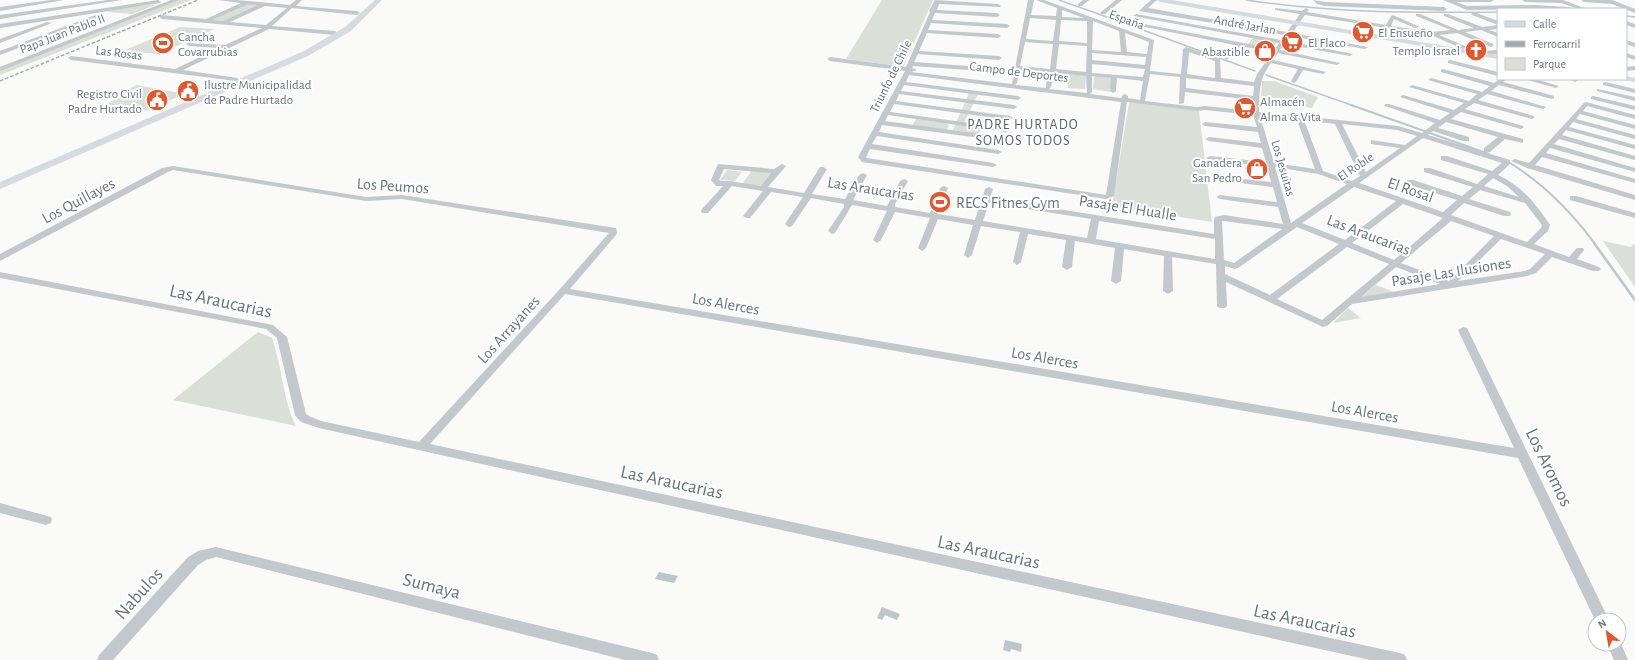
<svg xmlns="http://www.w3.org/2000/svg" width="1635" height="660" viewBox="0 0 1635 660" font-family="'Alegreya Sans',sans-serif">
<style>
.green{fill:#dadfd7}
.water{fill:#bbc7cb}
.lines{fill:none;stroke-linecap:round;stroke-linejoin:round}
.stream-far2{stroke:#bbc7cb;stroke-width:1.5}
.stream-far1{stroke:#bbc7cb;stroke-width:2}
.stream{stroke:#bbc7cb;stroke-width:2.5}
.minor{fill:#c3c8cc;fill-rule:evenodd}
.major{fill:#d6dbdf;fill-rule:evenodd}
.rail{stroke:#a2aab0;stroke-width:1.5;stroke-dasharray:3.5 2;stroke-linecap:butt}
.labels{text-anchor:middle;stroke-width:4;stroke-linejoin:round;paint-order:stroke}
.far-street-label{font-size:13px;fill:#657683;stroke:#fff}
.far-poi-label{font-size:13px;fill:#657683;stroke:#fff;text-anchor:start}
.far-neighbourhood-label{font-size:14px;letter-spacing:1px;fill:#57646e;stroke:#fff}
.street-label{font-size:16px;fill:#657683;stroke:#fff}
.poi-label{font-size:16px;fill:#657683;stroke:#fff;text-anchor:start}
.near-street-label{font-size:19px;fill:#657683;stroke:#fff}
</style>
<rect width="100%" height="100%" fill="#fafaf8"/>
<g class="green">
<polygon points="178,0 191,0 0,75 0,70"/>
<polygon points="882,0 933,0 904,65 899,66 846,59"/>
<polygon points="248,3 260,5 224,21 209,20"/>
<polygon points="157,4 133,14 108,12 112,10"/>
<polygon points="180,27 214,29 159,54 123,51"/>
<polygon points="1253,38 1277,42 1271,50 1247,45"/>
<polygon points="1068,74 1086,76 1085,89 1068,88"/>
<polygon points="1095,76 1112,78 1110,92 1093,89 1094,77"/>
<polygon points="1262,81 1274,81 1318,97 1312,108 1261,99"/>
<polygon points="137,85 185,94 144,111 105,104 137,91 129,89"/>
<polygon points="969,93 978,94 963,125 981,128 979,134 953,130"/>
<polygon points="1131,102 1199,111 1212,222 1112,206 1129,103"/>
<polygon points="916,119 946,123 949,125 947,129 943,130 913,125"/>
<polygon points="753,169 772,172 761,186 742,184"/>
<polygon points="727,170 742,172 735,181 720,180"/>
<polygon points="1603,241 1631,247 1633,244 1635,245 1635,287"/>
<polygon points="1376,285 1394,292 1360,298"/>
<polygon points="1348,308 1361,318 1333,323"/>
<path d="M258 332 272 338C282 366 283 401 296 426L173 400Z"/>
</g>
<g class="water">
<polygon points="659,572 678,576 674,583 655,579"/>
<polygon points="882,607 900,614 897,620 885,615 882,620 877,618"/>
<polygon points="1005,640 1022,644 1021,652 1011,649 1010,652 1003,650"/>
</g>
<g class="lines">
<g class="stream-far2">
<polyline points="1059,0 1124,23"/>
<path d="M1246 0C1331 13 1413 13 1498 12"/>
<polyline points="1626,16 1635,17"/>
<polyline points="1132,26 1255,71"/>
<polyline points="1266,75 1354,106"/>
</g>
<g class="stream-far1">
<polyline points="1351,105 1489,154"/>
<path d="M1507 161C1543 183 1570 210 1595 244"/>
</g>
<polyline class="stream" points="1594,243 1635,300"/>
<g class="minor">
<polygon points="51,0 64,0 0,11 0,7"/>
<polygon points="108,0 122,0 0,19 0,15"/>
<polygon points="158,0 161,2 160,3 0,28 0,24"/>
<polygon points="171,0 179,0 0,71 0,67"/>
<path d="M218 0H237L290 5 296 0H302L296 6 357 11 360 13 357 15 292 8 272 26 335 31 338 33 335 35 269 29 183 70 238 78V80L236 81 71 60 68 58 71 56 175 69 219 48 189 46 186 44 187 43 225 45 262 28 162 19 159 17 162 15 206 19 241 3ZM248 4 258 5 223 21 212 20ZM265 6 287 8 266 25 230 22Z"/>
<path d="M935 0 998 4 1001 6 1000 7 939 4 937 10 997 13 1000 15 997 17 935 13 932 20 1007 24 1010 26 1007 28 931 23 928 30 998 34 1001 36 998 38 927 33 919 51 999 56 1002 58 999 60 918 54 914 62 982 67 985 69 982 71 913 66 912 68 917 70 911 72 1012 84 1028 0H1034L1031 15 1056 16 1057 8 1036 0H1044L1154 40 1150 71 1181 74 1183 49 1186 47 1220 59 1221 78 1254 82 1257 74 1273 52 1240 46 1227 60 1224 58 1235 45 1125 23 1128 21 1275 49 1279 43 1133 16 1136 14 1281 40 1285 35 1139 11 1151 0H1157L1148 8 1287 32 1300 14 1275 10V8L1302 11 1306 8 1309 10 1307 12 1386 25 1391 16 1393 15 1420 27 1415 28 1394 19 1391 26 1432 32 1451 30 1416 16V14H1420L1458 30 1474 28 1444 16V14H1448L1482 27 1498 25V29L1489 30 1498 33V37L1481 30 1465 32 1493 44 1494 45 1491 47 1457 33 1439 35 1465 46V48L1463 49 1431 35 1305 15 1292 33 1368 47 1365 49 1290 36 1287 41 1353 54 1350 56 1284 44 1280 50 1340 63 1337 65 1278 53 1273 60 1326 72 1323 74 1303 70 1296 82 1294 83 1291 81 1298 69 1271 63C1258 81 1260 91 1259 112L1398 126 1422 133 1435 123 1385 106V104H1389L1440 120 1450 113 1400 97 1403 95 1454 110 1464 103 1409 87 1412 85 1469 101 1477 94 1428 80 1431 78 1482 92 1490 86 1441 72V70L1443 69 1494 83 1500 79H1507L1503 82 1554 96V98L1552 99 1499 85 1491 91 1546 107 1543 109 1487 94 1478 100 1534 116V118L1532 119 1474 103 1465 109 1523 126 1524 127 1521 129 1461 112 1451 119 1523 139V143L1505 139 1490 152H1484V148L1498 137 1446 122 1438 128 1469 137V141H1463L1433 131 1428 135 1510 160V164L1498 175C1522 186 1536 204 1550 225L1548 231 1534 244 1569 257 1577 248H1583L1584 250 1577 259 1599 267 1601 269 1599 271H1593L1552 257 1536 273 1527 276 1352 304 1327 326 1323 327 1226 282 1227 306 1225 308H1219L1217 306 1216 264 1172 257 1173 291 1168 294 1163 291 1164 256 1124 249 1121 281 1116 284 1111 281 1115 248 1075 241 1072 267 1067 270 1062 267 1066 240 1028 234 1021 262 1017 265 1013 262 1020 232 981 226 972 255 968 258 964 255 973 225 938 219 926 248 922 251 918 248 930 218 895 212 881 240 877 243 873 240 887 211 852 205 835 233 832 234 828 231 844 207V204L811 198 792 226 789 227 785 224 803 197 771 192 750 218H747L743 216 763 191 732 186 708 213H702L701 211 702 209 723 186H716L711 180 718 164 774 169 782 164 786 166 768 187 804 193 820 167H823L827 169 812 194 845 199 859 175 863 173 867 175 853 200 887 206 900 181 904 179 908 181 895 204V207L930 213 940 188 944 186 948 188 938 214 975 220 985 189 989 187 993 189 990 198 1214 234V219L1215 217 1224 215 1283 224 1278 207 1220 199 1216 197 1220 195 1277 202 1273 187 1217 180 1213 178 1217 176 1271 182 1267 167 1210 160 1206 158 1210 156 1266 162 1262 148 1209 141 1205 139 1209 137 1261 143 1258 132 1205 126 1202 124 1205 122 1257 127 1253 115 1205 110 1197 111 1127 102 1114 196 1106 199 862 162 858 157 905 71 830 61 827 59 830 57 906 67 930 12 929 11ZM1062 10 1084 18 1062 17ZM1030 18 1056 20 1053 41 1026 39ZM1061 20 1087 21V43L1059 41ZM1093 21 1119 31 1121 52 1092 50ZM1125 33 1149 42 1147 54 1127 52ZM1025 42 1053 44 1050 69 1020 66ZM1059 44 1087 46 1086 72 1056 69ZM1189 52 1215 61V78L1187 74ZM1092 53 1146 57 1145 65 1092 60ZM1092 64 1145 69 1143 77 1092 73ZM1020 70 1047 72 1046 88 1015 85 1017 83ZM1054 73 1086 76 1087 93 1049 89 1051 87ZM1150 74 1180 77 1179 104 1184 103 1185 92 1253 100V111L1205 106 1197 107 1145 101ZM909 75 1121 102 1106 195 867 158 866 157 870 149 993 167 997 165 993 163 872 144 877 136 998 154 1002 152 998 150 879 132 882 125 1003 141 1007 139 1003 137 885 121 888 115 1006 132 1010 130 1006 128 890 112 894 104 1010 120 1013 118 1010 116 896 101 899 94 1014 109 1017 107 1014 105 901 91 904 85 1018 100 1021 98 1018 96 906 82ZM1092 76 1111 78 1110 91 1113 93 1116 91 1117 78 1143 81 1140 100 1128 98V96L1125 94 1123 95 1121 98 1090 94 1092 92ZM1186 78 1254 86 1253 96 1186 88ZM1260 116 1297 120 1315 169 1274 163ZM1304 120 1335 124 1360 176 1352 181 1323 171ZM1342 124 1397 130 1417 136 1405 145 1371 140V144L1400 148 1366 172ZM1423 138 1502 163 1492 171 1447 156H1441V160L1488 174 1477 184 1430 168H1424V172L1473 187 1462 196 1413 180H1407V184L1457 200 1443 212 1359 183ZM1275 167 1318 174 1347 184 1291 223ZM724 169 771 173 761 186 730 181H721L719 180ZM1493 178 1507 186 1519 197 1484 186ZM1354 187 1396 201 1345 240 1302 223ZM1480 190 1525 203 1542 225 1541 228 1527 242 1451 215 1464 203 1504 216H1510L1511 214 1510 212 1469 199ZM989 203 1091 219 1087 238 983 221ZM1403 204 1443 218 1394 260 1352 243ZM1099 221 1215 239V259L1096 239ZM1222 221H1224L1282 229 1234 263 1224 260ZM1451 221 1494 236 1449 281 1401 263ZM1297 227 1339 244 1270 295 1225 274V266L1235 269 1238 268ZM1501 239 1545 254 1530 269 1525 271 1458 281ZM1347 247 1389 264 1322 320 1277 299ZM1396 267 1440 284 1361 297Z"/>
<polygon points="1083,0 1089,0 1082,6 1078,6 1078,4"/>
<polygon points="1116,0 1122,0 1105,14 1101,14 1101,12"/>
<polygon points="1313,0 1325,2 1444,7 1447,9 1444,11 1325,6 1317,4"/>
<polygon points="1443,0 1494,0 1491,2 1456,2 1467,6 1534,5 1569,7 1572,9 1467,10"/>
<polygon points="1522,0 1563,0 1587,9 1579,9 1561,3 1525,2"/>
<polygon points="1581,0 1612,0 1635,9 1635,13 1612,4 1584,2"/>
<polygon points="1474,12 1498,21 1498,25 1472,15 1471,14"/>
<polygon points="101,13 104,15 103,16 0,55 0,51"/>
<polygon points="1626,21 1635,24 1635,28 1626,25"/>
<polygon points="47,22 52,23 0,43 0,39"/>
<polygon points="1626,40 1635,43 1635,47 1626,44"/>
<polygon points="1498,50 1498,54 1478,55 1475,53 1478,51"/>
<polygon points="1626,53 1635,56 1635,60 1626,57"/>
<polygon points="1450,60 1498,72 1498,76 1448,63 1448,61"/>
<polygon points="1635,66 1635,70 1626,71 1626,67"/>
<polygon points="1524,79 1535,79 1559,86 1556,88"/>
<polygon points="1569,79 1577,79 1578,80 1575,82"/>
<polygon points="1605,82 1635,89 1635,93 1603,85 1603,83"/>
<polygon points="1597,89 1635,97 1635,101 1597,91"/>
<polygon points="1593,96 1635,106 1635,110 1591,99 1591,97"/>
<polygon points="1586,102 1635,115 1635,119 1587,106 1583,111 1635,125 1635,129 1580,114 1576,119 1635,135 1635,139 1573,122 1569,127 1635,145 1635,149 1566,130 1562,135 1635,156 1635,160 1559,139 1554,144 1635,168 1635,172 1550,148 1546,153 1635,179 1635,183 1542,157 1535,165 1635,195 1635,200 1527,168 1511,161 1515,159 1529,163 1584,103"/>
<polygon points="173,166 366,197 402,195 616,228 617,233 616,235 570,289 1514,448 1458,330 1463,327 1467,328 1609,620 1595,620 1518,458 565,294 430,444 1400,653 1405,655 1407,660 1370,660 319,428 301,422 295,415 277,338 266,329 0,278 0,272 273,325 287,337 306,414 309,416 321,421 419,442 560,289 609,233 402,199 366,201 173,170 168,172 0,261 0,254 162,168"/>
<polygon points="1570,196 1576,196 1635,213 1635,218 1570,200"/>
<polygon points="0,503 51,517 52,520 51,523 46,525 0,513"/>
<polygon points="216,547 652,653 657,655 659,660 625,660 216,557 206,560 198,565 113,660 97,660 99,655 188,557 198,551"/>
<polygon points="1619,639 1628,660 1614,660 1607,644 1619,644"/>
</g>
<g class="major">
<polygon points="375,0 382,0 351,31 308,56 0,189 0,182 302,52 345,27"/>
<polygon points="1157,0 1172,0 1498,55 1498,59 1160,2"/>
<polygon points="1626,76 1635,78 1635,82 1623,80 1626,79"/>
</g>
<polyline class="rail" points="0,81 198,0"/>
</g>
<defs>
<g id="supermarket-disc" transform="scale(1.15)"><circle r="9.5" fill="#e4572e" stroke="#fff"/><path d="M-6-5.5h2.5l.6 2H6L4.5 2H-2.5L-4.4-4H-6ZM-1.5 3.2a1.3 1.3 0 1 0 .1 0ZM3 3.2a1.3 1.3 0 1 0 .1 0Z" fill="#fff"/></g>
<g id="stadium-disc" transform="scale(1.15)"><circle r="9.5" fill="#e4572e" stroke="#fff"/><path d="M0-5a6.5 5 0 1 0 0 10a6.5 5 0 1 0 0-10ZM-3.5-1.8h7v3.6h-7Z" fill="#fff"/></g>
<g id="church-disc" transform="scale(1.15)"><circle r="9.5" fill="#e4572e" stroke="#fff"/><path d="M-1.2-6h2.4v3.5h3.3v2.4h-3.3V6h-2.4V-.1h-3.3v-2.4h3.3Z" fill="#fff"/></g>
<g id="shop-disc" transform="scale(1.15)"><circle r="9.5" fill="#e4572e" stroke="#fff"/><path d="M-5-2.5h2.3a2.7 3.5 0 0 1 5.4 0H5L5.5 6h-11ZM-1.5-2.5h3a1.5 2.3 0 0 0-3 0Z" fill="#fff"/></g>
<g id="civic-disc" transform="scale(1.15)"><circle r="9.5" fill="#e4572e" stroke="#fff"/><path d="M-.6-6.5H3V-4.5H.6V-3L4-1V1h2V6H-6V1h2V-1L-.6-3ZM-1.2 2.5V6h2.4V2.5Z" fill="#fff"/></g>
</defs>
<g fill-rule="evenodd">
<use href="#supermarket-disc" x="1363" y="32"/>
<use href="#supermarket-disc" x="1292" y="42"/>
<use href="#stadium-disc" x="163" y="43"/>
<use href="#church-disc" x="1476" y="50"/>
<use href="#shop-disc" x="1265" y="51"/>
<use href="#civic-disc" x="188" y="91"/>
<use href="#civic-disc" x="157" y="100"/>
<use href="#supermarket-disc" x="1245" y="108"/>
<use href="#shop-disc" x="1257" y="169"/>
<use href="#stadium-disc" x="940" y="202"/>
</g>
<g class="labels">
<g class="far-street-label">
<text transform="translate(1127 19) rotate(20)" y="5">España</text>
<text transform="translate(1245 24) rotate(10)" y="5">André Jarlan</text>
<text transform="translate(62 33) rotate(-21)" y="5">Papa Juan Pablo II</text>
<text transform="translate(119 52) rotate(7)" y="5">Las Rosas</text>
<text transform="translate(1019 71) rotate(7)" y="5">Campo de Deportes</text>
<text transform="translate(890 76) rotate(-64)" y="5">Triunfo de Chile</text>
<text transform="translate(1355 166) rotate(-34)" y="5">El Roble</text>
<text transform="translate(1284 168) rotate(74)" y="5">Los Jesuitas</text>
</g>
<g class="far-poi-label">
<text x="1378" y="37">El Ensueño</text>
<text x="178" y="41">Cancha<tspan x="178" dy="15">Covarrubias</tspan></text>
<text x="1308" y="47">El Flaco</text>
<text x="1460" y="55" text-anchor="end">Templo Israel</text>
<text x="1250" y="56" text-anchor="end">Abastible</text>
<text x="204" y="89">Ilustre Municipalidad<tspan x="204" dy="15">de Padre Hurtado</tspan></text>
<text x="142" y="98" text-anchor="end">Registro Civil<tspan x="142" dy="15">Padre Hurtado</tspan></text>
<text x="1260" y="106">Almacén<tspan x="1260" dy="15">Alma &amp; Vita</tspan></text>
<text x="1242" y="167" text-anchor="end">Ganadera<tspan x="1242" dy="15">San Pedro</tspan></text>
</g>
<g class="far-neighbourhood-label">
<text x="1023" y="129">PADRE HURTADO<tspan x="1023" dy="16">SOMOS TODOS</tspan></text>
</g>
<g class="street-label">
<text transform="translate(393 185) rotate(4)" y="6">Los Peumos</text>
<text transform="translate(871 188) rotate(9)" y="6">Las Araucarias</text>
<text transform="translate(1411 189) rotate(19)" y="6">El Rosal</text>
<text transform="translate(78 200) rotate(-28)" y="6">Los Quillayes</text>
<text transform="translate(1128 207) rotate(9)" y="6">Pasaje El Hualle</text>
<text transform="translate(1369 234) rotate(21)" y="6">Las Araucarias</text>
<text transform="translate(1451 271) rotate(-9)" y="6">Pasaje Las Ilusiones</text>
<text transform="translate(726 303) rotate(10)" y="6">Los Alerces</text>
<text transform="translate(508 329) rotate(-48)" y="6">Los Arrayanes</text>
<text transform="translate(1045 357) rotate(10)" y="6">Los Alerces</text>
<text transform="translate(1365 411) rotate(10)" y="6">Los Alerces</text>
</g>
<g class="poi-label">
<text x="956" y="208">RECS Fitnes Gym</text>
</g>
<g class="near-street-label">
<text transform="translate(221 300) rotate(12)" y="7">Las Araucarias</text>
<text transform="translate(1550 467) rotate(64)" y="7">Los Aromos</text>
<text transform="translate(672 481) rotate(12)" y="7">Las Araucarias</text>
<text transform="translate(989 551) rotate(12)" y="7">Las Araucarias</text>
<text transform="translate(432 585) rotate(14)" y="7">Sumaya</text>
<text transform="translate(138 593) rotate(-48)" y="7">Nabulos</text>
<text transform="translate(1305 620) rotate(12)" y="7">Las Araucarias</text>
</g>
</g>
<rect x="1497" y="8" width="130" height="72" fill="#ffffff" stroke="#c1c8cd"/>
<rect x="1505" y="21" width="20" height="6" fill="#d6dbdf" stroke="#c1c8cd"/>
<text x="1533" y="28" font-size="12" fill="#657683">Calle</text>
<rect x="1505" y="41" width="20" height="6" fill="#a2aab0" stroke="#c1c8cd"/>
<text x="1533" y="48" font-size="12" fill="#657683">Ferrocarril</text>
<rect x="1505" y="58" width="20" height="12" fill="#dadfd7" stroke="#c1c8cd"/>
<text x="1533" y="68" font-size="12" fill="#657683">Parque</text>
<g transform="translate(1607 632) rotate(329)"><circle r="19" fill="#ffffff" stroke="#c1c8cd"/>
<path d="M0-3L7 15L0 10L-7 15Z" fill="#e4572e"/>
<text y="-6" font-size="11" font-weight="bold" text-anchor="middle" fill="#657683">N</text>
</g>
</svg>
